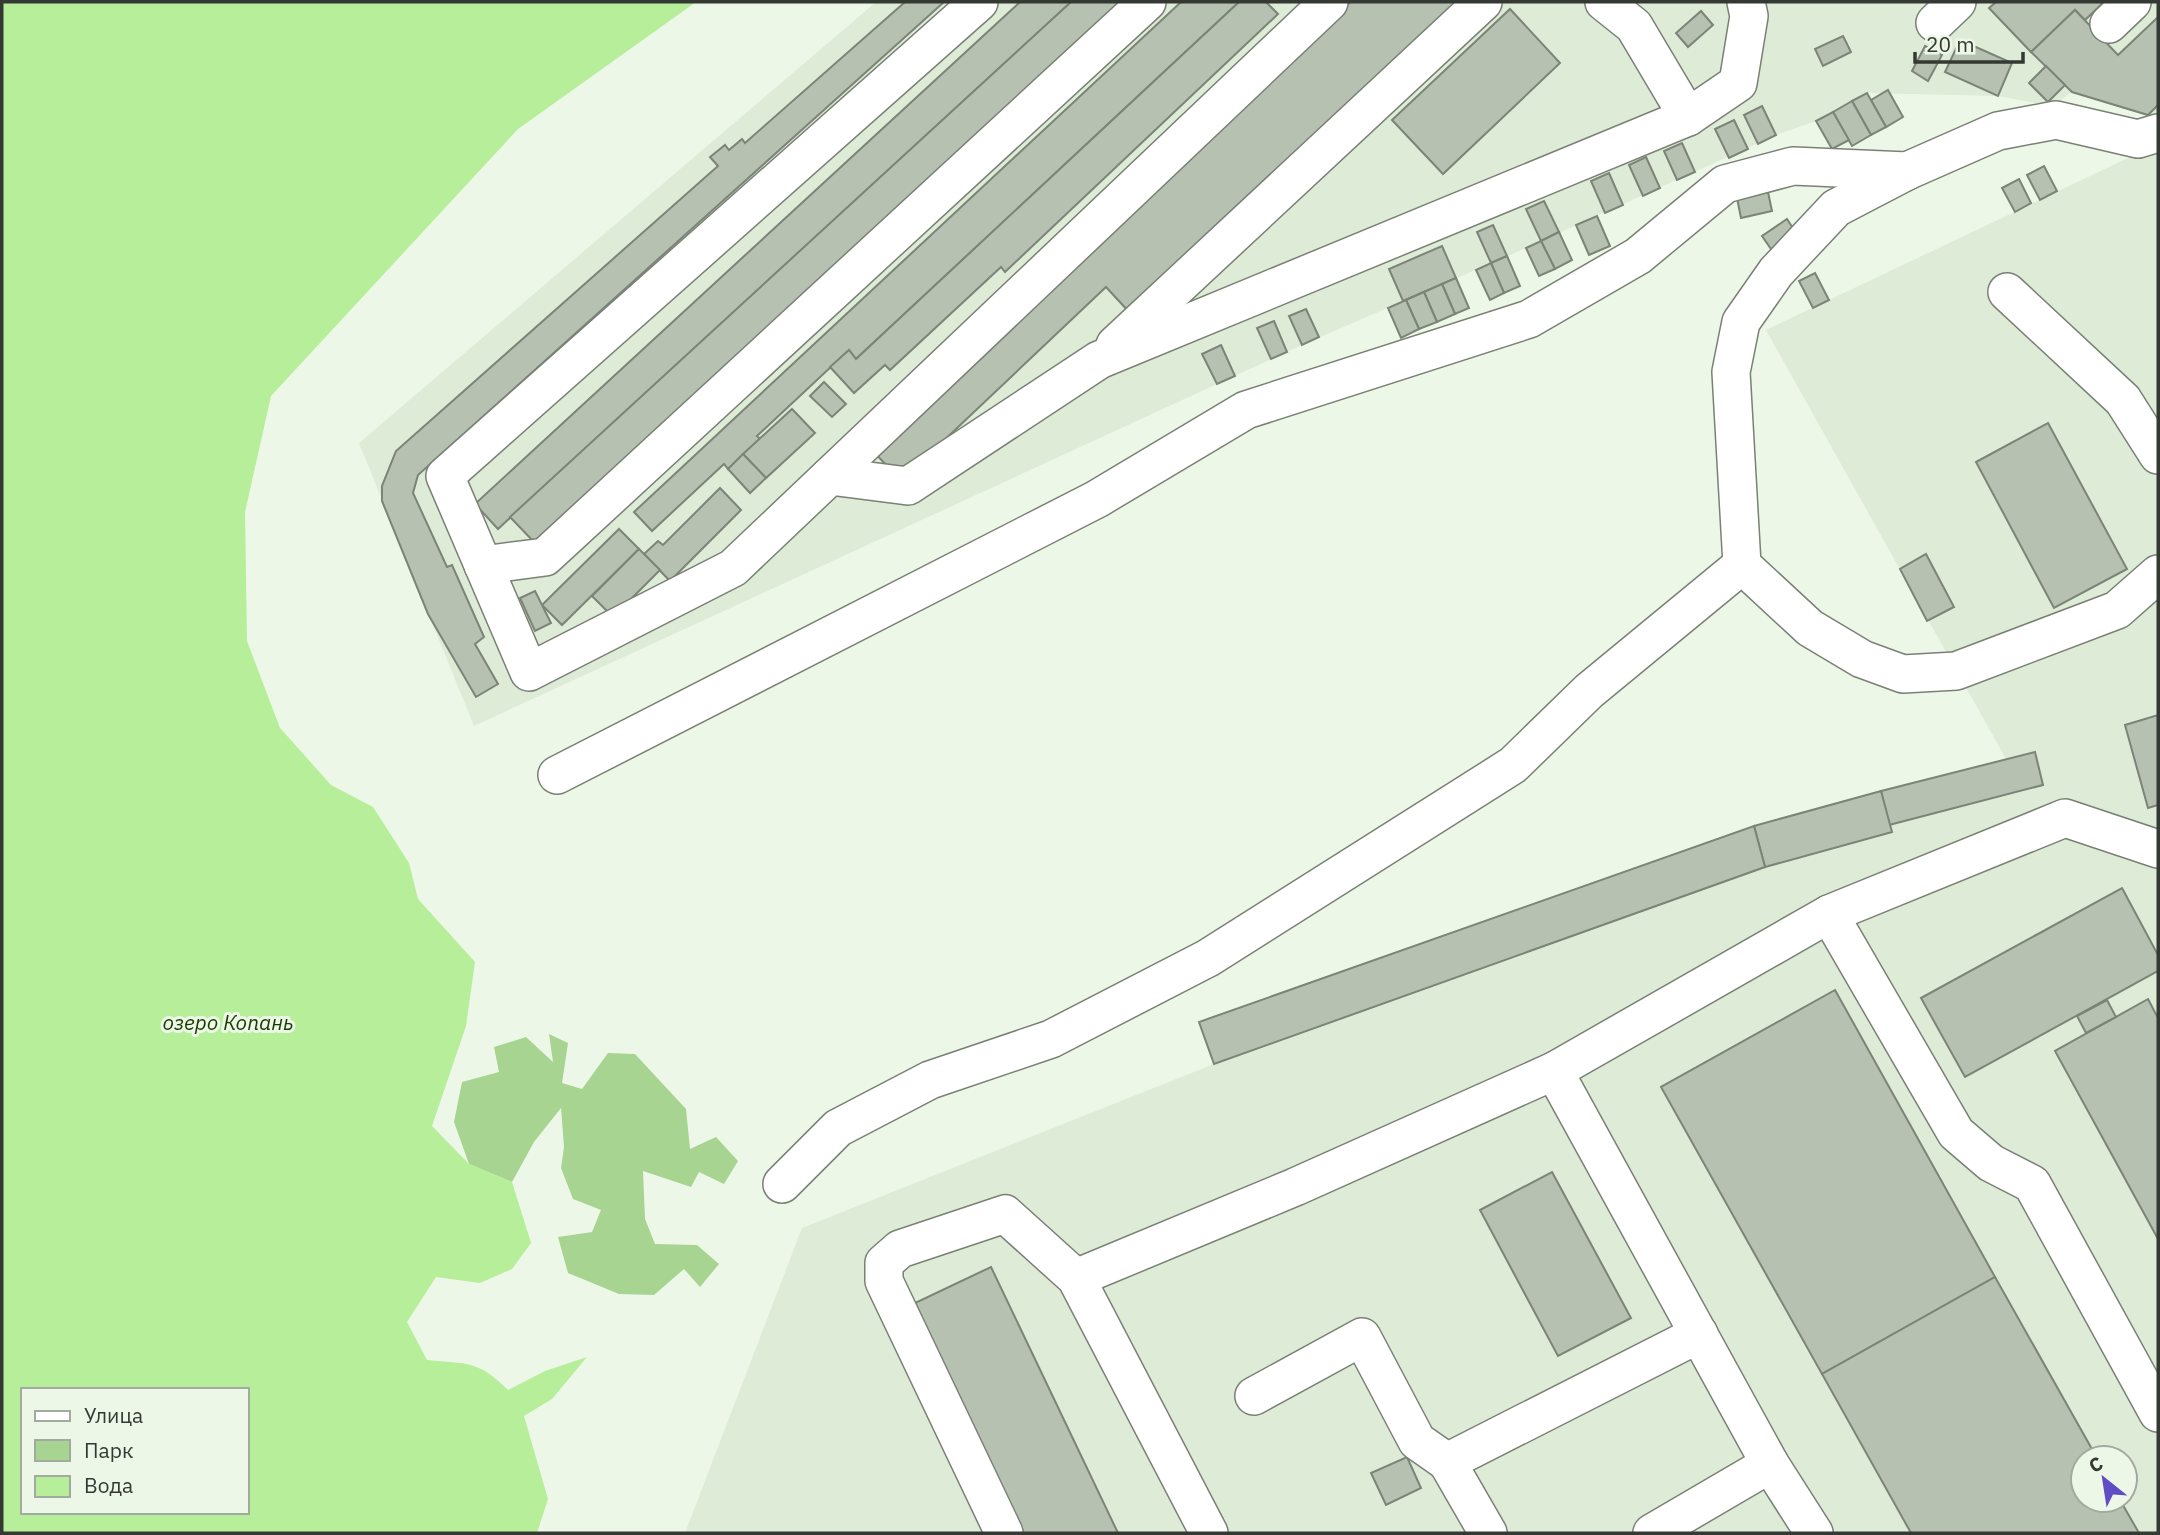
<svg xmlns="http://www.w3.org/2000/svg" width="2160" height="1535" viewBox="0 0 2160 1535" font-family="'IBM Plex Sans',sans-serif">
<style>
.built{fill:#deebd7;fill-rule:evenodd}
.green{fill:#a7d490}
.water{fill:#b6ee99;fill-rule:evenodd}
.building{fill:#b7c1b2;stroke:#7b8477;stroke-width:2}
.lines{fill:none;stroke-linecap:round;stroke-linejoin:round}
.minor-casing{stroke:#798174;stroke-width:40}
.minor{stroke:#fff;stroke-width:37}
.labels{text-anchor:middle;stroke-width:6;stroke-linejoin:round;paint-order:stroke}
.water-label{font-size:21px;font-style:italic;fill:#1a3b00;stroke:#edf7e8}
</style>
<rect width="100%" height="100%" fill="#edf7e8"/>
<path class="built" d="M876 2H2158V1533H685L802 1228 1214 1064 1199 1022 1754 826 2006 759 1766 330 2130 157 2147 115 2072 92 2052 106 1998 96 1867 93 1816 121 1776 135 1526 248 1302 345 474 726 359 443ZM2083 1458H2125V1500H2083Z"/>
<polygon class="green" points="549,1034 568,1043 562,1083 582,1089 608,1053 635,1054 686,1109 690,1149 716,1137 738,1161 724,1184 699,1172 691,1187 643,1171 645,1219 655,1244 697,1245 719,1264 700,1287 684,1269 654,1295 619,1294 568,1273 558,1237 592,1232 601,1210 573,1199 561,1168 564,1147 561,1108 534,1142 512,1182 469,1164 454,1122 462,1082 499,1072 494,1047 526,1037 553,1062"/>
<path class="water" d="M2 2H696L518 129 271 396 245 512 247 641 280 728 331 785 373 807 409 863 418 899 475 962 466 1026 432 1126 469 1164 512 1182 531 1243 512 1269 480 1283 436 1277 407 1322 427 1360C468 1364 478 1360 508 1390L545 1371 587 1357 552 1399 524 1416 548 1499 537 1533H2ZM23 1390H247V1512H23Z"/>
<g class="building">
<polygon points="905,2 944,2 418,475 413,493 447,567 452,565 484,637 475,644 498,684 476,697 428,614 382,501 382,486 396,451 718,166 710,157 725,145 729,150 742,139 745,143"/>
<polygon points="1020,2 1071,2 498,529 475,504"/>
<polygon points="1071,2 1126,2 536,544 510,517"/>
<polygon points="1181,2 1239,2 856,359 849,350 757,436 760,439 728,469 724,464 652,531 634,512"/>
<polygon points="1239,2 1266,2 1278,14 1005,272 1001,267 890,370 885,365 854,393 830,367 849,350 856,359"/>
<polygon points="1350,2 1460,2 1130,313 1106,287 901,481 873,451"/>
<polygon points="1996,2 2104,2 2085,20 2075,10 2031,52 1989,8"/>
<polygon points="1510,9 1560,63 1443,174 1392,120"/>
<polygon points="2075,10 2118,55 2158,17 2158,105 2148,115 2072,92 2031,52"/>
<polygon points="1701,11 1713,25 1688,47 1676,33"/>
<polygon points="1843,36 1851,52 1823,66 1815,49"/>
<polygon points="1960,40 2012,63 1998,96 1945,72"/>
<polygon points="1925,46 1942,55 1928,81 1912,71"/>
<polygon points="2046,66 2065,85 2048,102 2029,83"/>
<polygon points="1888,90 1903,117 1886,127 1871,100"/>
<polygon points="1867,93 1886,127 1871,135 1852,101"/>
<polygon points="1852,101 1871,135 1852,146 1833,112"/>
<polygon points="1762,106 1776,135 1758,144 1744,115"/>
<polygon points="1833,112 1849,140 1832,149 1816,121"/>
<polygon points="1734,120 1748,149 1729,158 1715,129"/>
<polygon points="1682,143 1695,172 1677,180 1664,151"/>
<polygon points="1646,157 1660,188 1643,196 1629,165"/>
<polygon points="2044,166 2057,191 2040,200 2027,175"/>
<polygon points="1609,173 1623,205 1605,213 1591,181"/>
<polygon points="2019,179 2031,203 2015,212 2002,188"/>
<polygon points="1768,192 1772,211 1741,218 1737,198"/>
<polygon points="1544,201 1559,232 1541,241 1526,209"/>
<polygon points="1597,216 1610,246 1589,255 1576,225"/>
<polygon points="1787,219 1798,236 1773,252 1762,236"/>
<polygon points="1493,225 1507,256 1491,263 1477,232"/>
<polygon points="1559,232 1572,260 1555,269 1541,241"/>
<polygon points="1541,241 1555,269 1539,276 1526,248"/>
<polygon points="1442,246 1456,278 1403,301 1389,269"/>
<polygon points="1507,256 1520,286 1504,293 1491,263"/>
<polygon points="1491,263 1504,293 1490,300 1476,270"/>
<polygon points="1815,273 1829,300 1813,308 1799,281"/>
<polygon points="1456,278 1469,308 1455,314 1442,284"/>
<polygon points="1442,284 1455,314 1437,322 1424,292"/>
<polygon points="1424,292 1437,322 1419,329 1406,300"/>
<polygon points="1406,300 1419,329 1401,338 1388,308"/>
<polygon points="1306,309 1319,337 1302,345 1289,316"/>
<polygon points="1274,321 1287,352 1271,359 1257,328"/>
<polygon points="1221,345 1235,376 1217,384 1202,354"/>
<polygon points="824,382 846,404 832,417 810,396"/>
<polygon points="792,409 815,433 766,478 743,454"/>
<polygon points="2048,423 2127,569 2054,608 1976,462"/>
<polygon points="743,454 766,478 750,493 728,469"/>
<polygon points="720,488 741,510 670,581 644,554 658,541 663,545"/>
<polygon points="619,529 639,549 562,625 542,605"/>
<polygon points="639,549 660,570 613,617 592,596"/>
<polygon points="1926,554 1954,607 1927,621 1900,569"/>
<polygon points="535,591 551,623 535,631 520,598"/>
<polygon points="2158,715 2158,805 2148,808 2125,725"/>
<polygon points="2035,752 2043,785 1889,825 1881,791"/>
<polygon points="1881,791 1892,832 1765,867 1754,826"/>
<polygon points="1754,826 1765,867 1214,1064 1199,1022"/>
<polygon points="2122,888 2158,955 2158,971 1965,1077 1921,998"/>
<polygon points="1835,990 1995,1277 1822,1374 1661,1087"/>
<polygon points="2148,999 2158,1018 2158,1239 2055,1051"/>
<polygon points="2107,1000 2116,1017 2086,1033 2077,1016"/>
<polygon points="1552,1172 1631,1318 1558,1356 1480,1210"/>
<polygon points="991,1267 1118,1533 1022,1533 913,1304"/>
<polygon points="1995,1277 2097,1458 2083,1458 2083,1500 2120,1500 2139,1533 1911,1533 1822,1374"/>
<polygon points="1407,1457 1421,1488 1386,1505 1371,1473"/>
</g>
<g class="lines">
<g class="minor-casing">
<g id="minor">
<polyline points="979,2 445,476 529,672 733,568 1329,2"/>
<polyline points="1604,2 1634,26 1688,117"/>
<polyline points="1935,23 1957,2"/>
<polyline points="2109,24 2132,2"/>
<polyline points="2158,133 2138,139 2056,120 1998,131 1907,171 1836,208 1776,272 1741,322 1731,372 1742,565 1810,628 1862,659 1903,674 1956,671 2117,610 2158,574"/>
<polyline points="2007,292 2123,400 2158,455"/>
<polyline points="1115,345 1483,2"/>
<polyline points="830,476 908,486 1099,360 1688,117 1738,83 1749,16 1746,2"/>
<polyline points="483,565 545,557 1147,2"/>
<polyline points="557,775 1097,499 1246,410 1529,319 1638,256 1725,184 1793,166 1907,171"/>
<polyline points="1829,914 1956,1133 1991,1163 2032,1184 2158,1413"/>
<polyline points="1554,1071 1770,1464 1814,1533"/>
<polyline points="782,1184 838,1128 930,1080 1051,1039 1208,958 1513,765 1589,691 1742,565"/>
<polyline points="1076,1278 1295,1187 1554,1071 1829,914 2065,818 2158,849"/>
<polyline points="1254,1396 1362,1337 1417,1441 1447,1462"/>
<polyline points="1004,1533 884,1281 884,1263 900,1249 1005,1214 1076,1278 1209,1533"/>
<polyline points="1488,1533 1447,1462 1699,1334"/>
<polyline points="1652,1533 1770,1464"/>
</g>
</g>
<use href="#minor" class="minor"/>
</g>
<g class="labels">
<g class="water-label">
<text x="228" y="1030">озеро Копань</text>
</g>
</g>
<rect width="2160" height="1535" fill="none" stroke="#353933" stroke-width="7"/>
<rect x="21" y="1388" width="228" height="126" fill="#edf7e8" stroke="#a3aba0" stroke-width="2"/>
<rect x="35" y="1411" width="35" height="10" fill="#ffffff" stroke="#a3aba0" stroke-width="2"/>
<text x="84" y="1423" font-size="21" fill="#353933">Улица</text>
<rect x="35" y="1440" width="35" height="21" fill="#a7d490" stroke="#a3aba0" stroke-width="2"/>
<text x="84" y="1458" font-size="21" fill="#353933">Парк</text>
<rect x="35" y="1476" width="35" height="21" fill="#b6ee99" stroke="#a3aba0" stroke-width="2"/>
<text x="84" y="1493" font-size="21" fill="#353933">Вода</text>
<g transform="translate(2104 1479) rotate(330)"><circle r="33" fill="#edf7e8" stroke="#a3aba0" stroke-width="2"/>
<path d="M0-5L12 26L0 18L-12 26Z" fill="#604dc5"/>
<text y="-10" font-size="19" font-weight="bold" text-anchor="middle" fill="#353933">С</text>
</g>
<path d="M1915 52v10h108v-10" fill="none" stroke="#353933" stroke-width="3.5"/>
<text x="1926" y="52" font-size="21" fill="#353933" stroke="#edf7e8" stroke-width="5" paint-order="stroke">20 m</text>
</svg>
